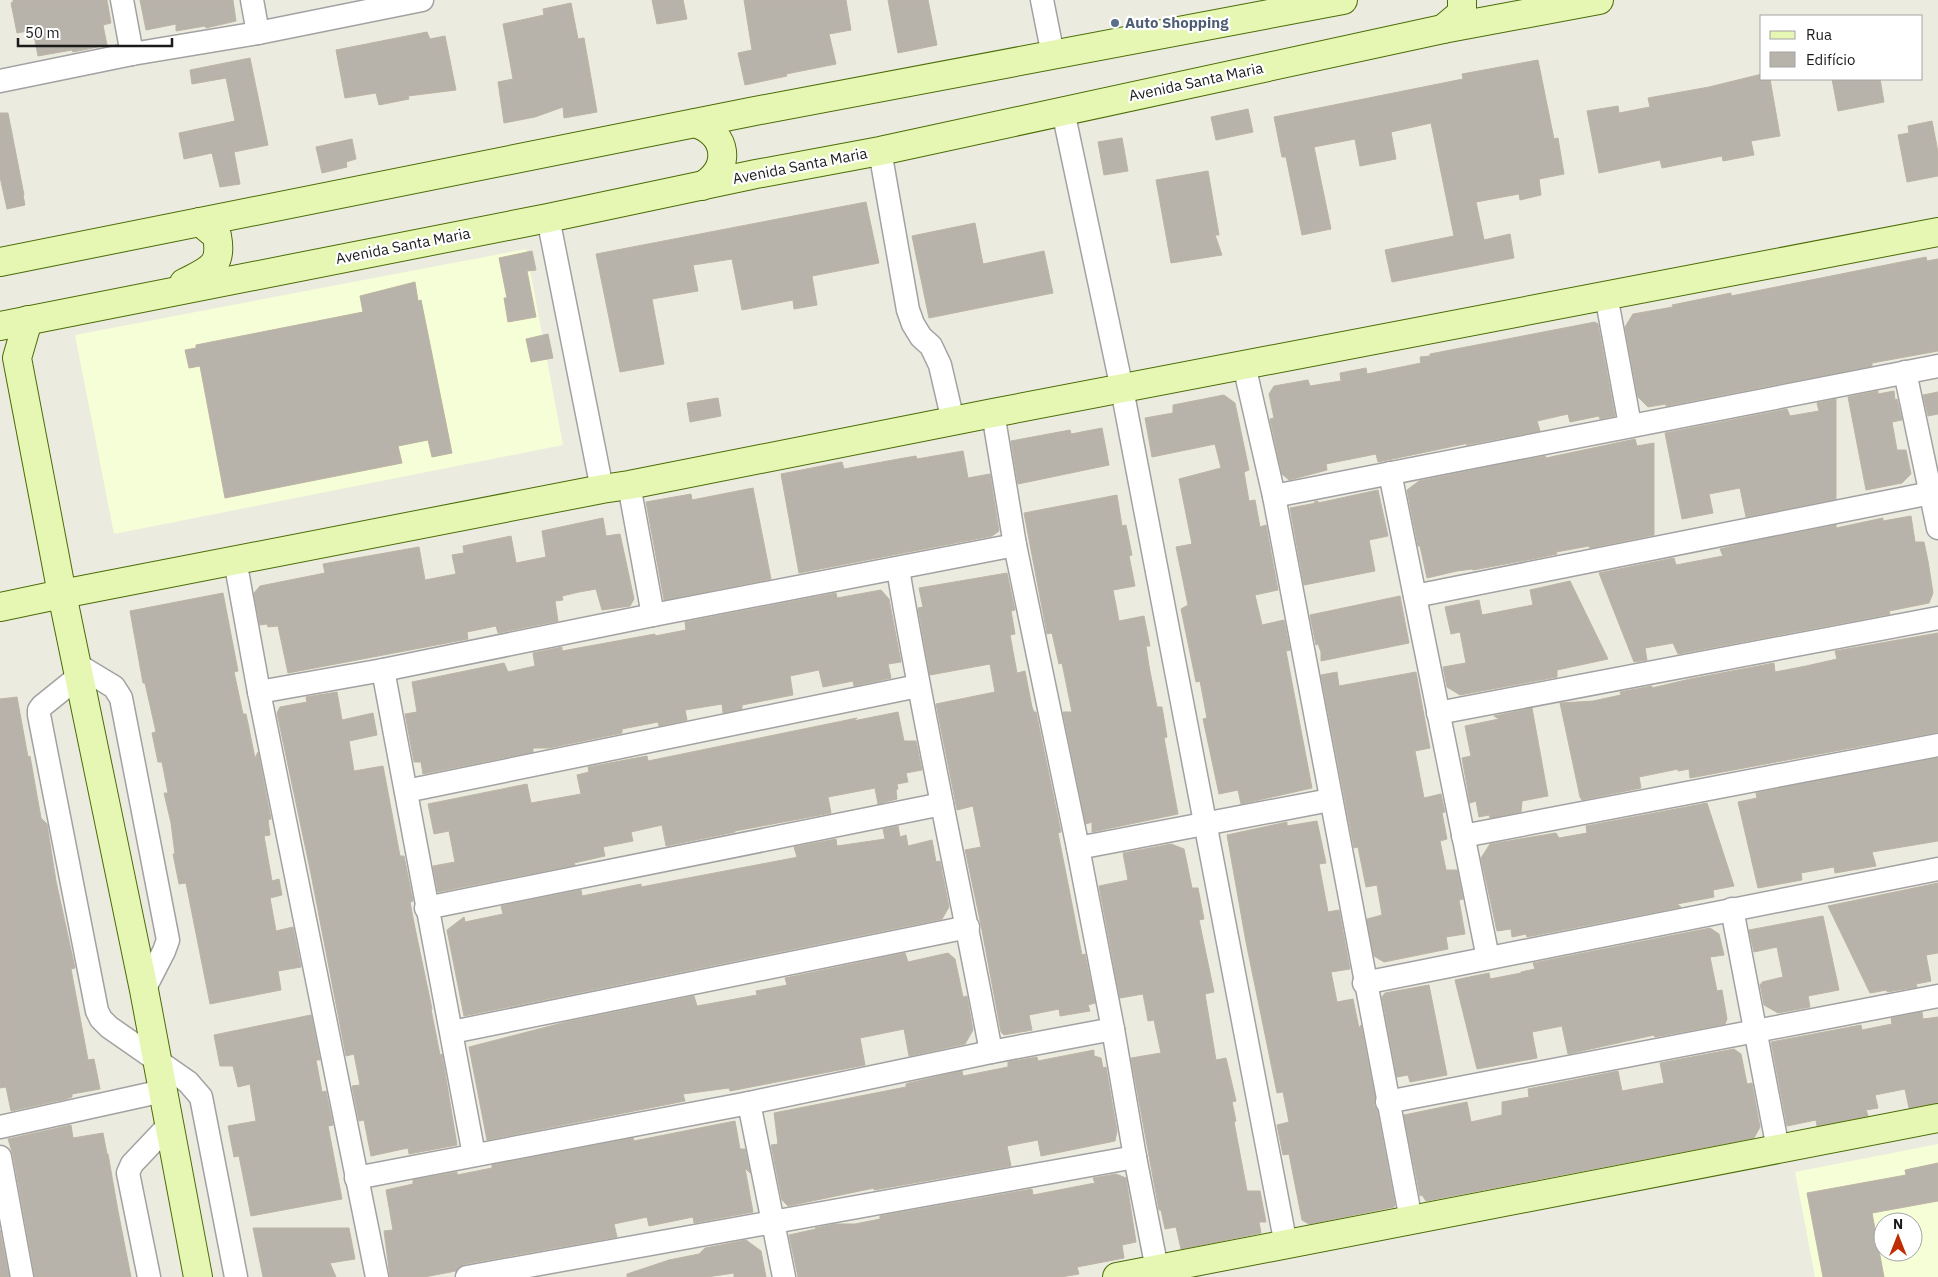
<svg xmlns="http://www.w3.org/2000/svg" width="1938" height="1277" viewBox="0 0 1938 1277" font-family="'IBM Plex Sans',sans-serif">
<style>
.education{fill:#f6fed7;fill-rule:evenodd}
.building{fill:#b8b3aa;stroke:#bdb4a3}
.lines{fill:none;stroke-linecap:round;stroke-linejoin:round}
.street-casing{stroke:#a2a2a2;stroke-width:25}
.secondary-casing{stroke:#4c6c07;stroke-width:30}
.street{stroke:#fff;stroke-width:22}
.secondary{stroke:#e5f7b3;stroke-width:28}
.service-dot{fill:#5c6f8a;stroke:#fff;stroke-width:2}
.labels{text-anchor:middle;stroke-width:4.5;stroke-linejoin:round;paint-order:stroke}
.service-label{font-size:15px;font-weight:bold;fill:#4e5e75;stroke:#fff;text-anchor:start}
.street-label{font-size:15px;fill:#1b1b1b;stroke:#fff}
</style>
<rect width="100%" height="100%" fill="#ecebe0"/>
<g class="education">
<polygon points="526,249 563,445 114,534 75,335"/>
<path d="M1938 1144V1277H1815L1795 1172ZM1883 1222H1913V1252H1883Z"/>
</g>
<g class="building">
<polygon points="13,0 107,0 111,23 103,25 107,45 73,52 72,50 38,56 33,30 17,33 11,3 13,2"/>
<polygon points="140,0 233,0 236,21 206,28 205,26 176,31 176,24 146,30"/>
<polygon points="652,0 683,0 687,19 657,24"/>
<polygon points="744,0 846,0 851,30 829,34 836,64 786,74 787,76 745,85 738,53 752,50"/>
<polygon points="888,0 928,0 937,45 898,53"/>
<polygon points="571,3 578,39 584,38 597,112 564,118 563,107 535,117 504,123 498,82 513,79 503,24 544,15 543,9"/>
<polygon points="427,32 430,39 445,36 456,90 408,96 409,99 379,105 376,93 345,98 336,50"/>
<polygon points="250,58 268,145 234,152 240,184 220,187 212,153 184,159 179,133 235,121 226,78 192,84 190,70"/>
<polygon points="1538,60 1554,139 1558,138 1564,174 1539,179 1541,195 1520,200 1519,194 1476,202 1484,240 1510,234 1514,258 1392,282 1385,250 1454,236 1431,123 1391,132 1396,159 1360,166 1355,139 1314,147 1331,229 1302,235 1286,157 1282,157 1274,117 1463,79 1462,74"/>
<polygon points="1762,74 1762,79 1770,79 1780,136 1751,141 1754,155 1723,161 1722,156 1662,168 1660,160 1599,173 1587,111 1618,106 1619,113 1650,107 1648,98 1709,87"/>
<polygon points="1832,79 1880,79 1884,102 1838,111"/>
<polygon points="1248,109 1253,132 1216,140 1211,117"/>
<polygon points="0,113 8,113 24,195 23,195 25,205 7,209 0,177"/>
<polygon points="1932,121 1938,152 1938,176 1907,182 1898,135 1909,133 1908,126"/>
<polygon points="1122,138 1128,171 1104,175 1098,142"/>
<polygon points="352,139 356,159 346,162 347,167 322,173 316,147"/>
<polygon points="1208,171 1219,235 1215,235 1222,255 1171,263 1156,180"/>
<polygon points="866,202 879,263 812,276 817,305 794,309 793,300 742,310 732,259 693,265 698,291 652,299 664,364 620,372 596,254"/>
<polygon points="975,223 983,264 1044,251 1053,293 929,318 912,236"/>
<polygon points="532,251 536,270 527,271 536,317 508,322 504,298 507,298 499,258"/>
<polygon points="1926,257 1927,261 1938,259 1938,351 1872,363 1872,366 1666,406 1666,404 1648,407 1638,397 1625,327 1633,314 1673,307 1672,305 1731,293 1731,296"/>
<polygon points="415,282 418,301 421,300 452,453 432,457 428,440 398,446 402,463 225,498 200,366 189,368 185,350 196,348 196,345 363,312 360,296"/>
<polygon points="1595,322 1598,324 1615,416 1600,419 1599,416 1570,422 1568,414 1537,421 1540,431 1466,445 1469,443 1378,462 1376,454 1326,464 1327,470 1289,480 1282,474 1270,419 1274,418 1269,394 1274,386 1308,380 1310,386 1341,381 1340,373 1366,368 1367,374 1421,363 1420,357 1430,356 1430,354"/>
<polygon points="548,334 553,358 531,362 526,339"/>
<polygon points="1878,391 1878,394 1894,391 1895,400 1897,399 1902,420 1892,422 1897,450 1906,450 1911,474 1902,483 1866,490 1848,397"/>
<polygon points="1938,392 1938,414 1928,416 1923,395"/>
<polygon points="1224,395 1235,403 1249,470 1244,472 1249,501 1255,500 1260,527 1266,525 1278,590 1255,595 1262,625 1284,620 1290,650 1286,651 1312,788 1241,804 1238,790 1219,794 1203,719 1207,718 1200,681 1196,682 1181,609 1188,605 1176,547 1192,544 1179,479 1221,468 1215,444 1152,457 1145,418 1173,413 1173,405"/>
<polygon points="718,398 721,416 690,422 687,403"/>
<polygon points="1836,399 1836,499 1746,517 1740,488 1709,494 1713,513 1682,519 1665,433 1787,409 1790,416 1819,411 1817,403"/>
<polygon points="1102,428 1109,465 1018,484 1011,441 1070,430 1071,434"/>
<polygon points="1635,439 1637,446 1654,443 1654,535 1590,548 1589,546 1556,552 1557,554 1533,559 1473,570 1472,569 1457,571 1427,578 1420,546 1418,546 1407,490 1419,481 1545,456 1546,458"/>
<polygon points="963,451 968,478 990,474 999,531 992,536 799,573 781,474 842,462 844,469 904,458 916,456 917,459"/>
<polygon points="753,488 771,579 664,600 646,502 691,494 692,500"/>
<polygon points="1378,490 1388,536 1369,540 1375,571 1304,585 1290,508 1316,503 1314,502 1318,501 1318,503"/>
<polygon points="1117,495 1122,526 1126,525 1132,555 1129,556 1135,586 1113,590 1119,621 1144,616 1150,646 1146,646 1149,666 1157,707 1162,707 1167,737 1164,738 1178,814 1092,832 1092,822 1086,824 1063,712 1072,712 1062,663 1059,664 1052,633 1047,634 1024,513"/>
<polygon points="1911,516 1915,542 1924,542 1928,561 1933,593 1929,603 1889,611 1890,614 1678,654 1673,643 1645,648 1647,660 1634,662 1599,573 1674,558 1676,565 1723,556 1720,549 1741,544 1836,525 1836,528 1883,518 1883,521"/>
<polygon points="603,518 606,536 620,534 634,599 630,606 602,610 596,589 579,592 562,596 563,600 555,601 558,621 498,633 496,626 467,632 468,639 288,673 278,626 268,627 267,624 260,625 254,593 260,586 325,573 323,564 419,547 425,580 456,574 452,555 464,553 463,546 511,536 516,563 546,557 542,531"/>
<polygon points="1007,573 1015,610 1011,611 1015,634 1010,635 1017,673 1025,671 1032,707 1034,712 1036,712 1061,832 1058,833 1082,955 1085,954 1095,1003 1088,1005 1090,1011 1060,1016 1059,1009 1029,1015 1032,1030 1004,1035 1001,1032 981,925 966,854 965,850 981,847 973,806 957,810 936,704 995,692 990,664 930,675 918,608 923,607 919,588"/>
<polygon points="1570,581 1608,659 1557,670 1557,677 1460,695 1447,687 1443,667 1466,663 1460,632 1451,634 1445,607 1479,600 1482,615 1533,605 1530,590"/>
<polygon points="881,590 889,599 901,662 888,664 891,678 854,686 853,681 823,687 819,670 790,676 793,695 742,705 742,709 723,713 722,704 685,710 687,720 659,726 658,722 622,729 622,733 549,748 533,748 533,752 423,774 421,762 414,762 405,714 417,712 412,682 504,663 508,672 535,666 533,653 562,647 562,651 655,634 655,636 686,630 685,622 836,593 837,598"/>
<polygon points="223,593 238,671 234,672 243,714 246,714 255,758 258,752 271,819 268,820 270,835 264,836 272,881 279,879 282,895 270,898 276,931 293,927 301,967 278,971 281,990 210,1004 186,883 179,884 173,854 175,854 171,823 164,793 168,793 162,762 158,762 152,733 156,732 145,683 143,683 130,611"/>
<polygon points="1400,596 1409,643 1321,661 1321,652 1318,644 1316,645 1310,615"/>
<polygon points="1938,633 1938,732 1690,778 1689,769 1678,771 1678,769 1639,777 1641,788 1582,800 1580,797 1560,703 1593,701 1621,695 1620,692 1652,686 1652,688 1690,679 1774,663 1775,672 1806,666 1837,659 1835,651"/>
<polygon points="1337,672 1339,686 1416,672 1430,748 1415,751 1424,798 1441,794 1445,812 1442,813 1447,839 1440,841 1446,870 1457,870 1463,899 1459,900 1465,934 1446,937 1448,949 1384,962 1374,956 1367,919 1382,915 1377,885 1366,887 1358,847 1354,848 1321,675"/>
<polygon points="337,692 342,720 373,713 377,735 349,741 354,771 383,766 400,856 404,856 413,901 410,902 415,928 432,1009 431,1009 440,1055 442,1054 457,1145 409,1154 408,1148 371,1156 364,1120 359,1121 352,1086 360,1085 354,1054 346,1056 311,874 277,713 280,707 307,702 306,697"/>
<polygon points="17,697 28,757 30,756 41,818 47,824 56,881 75,968 71,969 88,1060 94,1059 100,1089 72,1094 72,1097 66,1099 11,1111 6,1087 0,1088 0,699"/>
<polygon points="1532,708 1548,796 1522,801 1521,812 1490,818 1489,815 1479,817 1476,801 1470,803 1462,758 1471,756 1465,726 1499,719 1494,716"/>
<polygon points="898,712 904,741 916,741 922,770 906,773 908,782 897,784 898,789 896,790 897,799 893,800 878,804 875,788 828,797 831,813 735,831 735,832 666,846 662,825 631,832 633,841 603,847 605,856 574,863 575,865 438,892 433,866 455,862 449,831 434,834 428,804 527,784 531,803 581,794 577,775 589,772 588,767 647,756 648,761 857,718 853,721"/>
<polygon points="1938,758 1938,841 1872,852 1876,866 1835,873 1834,867 1801,873 1802,880 1758,888 1738,802 1757,798 1756,793"/>
<polygon points="1707,803 1734,886 1713,890 1714,897 1677,904 1681,907 1527,937 1526,934 1512,937 1511,929 1497,931 1481,858 1490,844 1556,833 1559,838 1587,833 1586,826"/>
<polygon points="1317,821 1326,863 1319,864 1328,912 1339,910 1350,969 1331,972 1337,1002 1353,999 1359,1028 1361,1025 1375,1098 1374,1105 1377,1110 1395,1205 1394,1207 1309,1224 1302,1220 1289,1154 1283,1155 1277,1125 1289,1122 1283,1092 1277,1093 1246,942 1227,835 1287,822 1287,826"/>
<polygon points="898,826 900,837 906,835 908,846 932,840 936,862 940,861 949,907 942,919 464,1016 447,930 464,917 465,922 503,914 501,906 581,890 582,896 641,884 641,887 793,858 797,857 794,847 836,839 837,846 885,839 883,829"/>
<polygon points="1171,844 1184,849 1192,888 1198,888 1204,919 1199,920 1214,992 1205,994 1216,1060 1226,1058 1236,1101 1232,1102 1236,1121 1234,1122 1247,1191 1260,1191 1266,1222 1259,1222 1261,1233 1181,1249 1176,1227 1165,1229 1161,1210 1159,1210 1131,1058 1161,1053 1154,1020 1148,1021 1143,994 1120,998 1099,886 1128,880 1123,853"/>
<polygon points="1938,883 1938,953 1926,955 1931,981 1916,984 1917,987 1887,992 1887,990 1870,993 1828,906"/>
<polygon points="1823,916 1839,990 1808,996 1810,1007 1778,1013 1764,1005 1760,984 1762,984 1762,982 1783,977 1777,947 1754,952 1749,930"/>
<polygon points="1710,928 1719,934 1724,955 1710,957 1717,991 1722,990 1727,1019 1725,1024 1655,1037 1654,1035 1568,1054 1562,1026 1532,1032 1537,1058 1477,1069 1455,980 1489,973 1490,979 1521,973 1521,972 1535,969 1533,963"/>
<polygon points="905,953 908,962 948,953 955,959 963,997 967,996 973,1030 965,1044 909,1056 904,1029 860,1038 865,1065 730,1091 729,1088 683,1094 685,1101 487,1140 469,1047 566,1022 694,996 697,1006 757,995 756,991 787,985 785,978"/>
<polygon points="1429,985 1447,1075 1410,1082 1408,1075 1397,1077 1382,997 1385,993"/>
<polygon points="1922,1012 1923,1019 1938,1017 1938,1103 1909,1108 1905,1089 1875,1095 1878,1108 1866,1110 1868,1116 1817,1126 1816,1120 1787,1126 1771,1042 1861,1025 1862,1030 1892,1024 1891,1018"/>
<polygon points="311,1015 320,1060 316,1060 322,1092 326,1091 333,1125 328,1126 342,1199 251,1216 239,1156 234,1157 228,1126 256,1121 250,1084 238,1087 233,1066 220,1066 214,1035"/>
<polygon points="1734,1049 1741,1054 1747,1084 1752,1083 1760,1127 1754,1138 1426,1201 1422,1195 1420,1196 1404,1115 1467,1102 1471,1122 1502,1115 1502,1102 1529,1097 1528,1089 1618,1071 1622,1091 1664,1083 1660,1063"/>
<polygon points="1094,1050 1094,1056 1101,1058 1103,1068 1106,1067 1117,1131 1115,1141 1041,1156 1038,1140 1007,1146 1011,1166 874,1190 874,1188 788,1206 782,1200 771,1145 778,1144 774,1113 906,1087 906,1084 909,1083 962,1071 963,1076 1008,1067 1008,1062 1037,1057 1038,1061"/>
<polygon points="735,1121 740,1149 745,1149 750,1173 745,1168 753,1212 694,1223 693,1217 649,1226 647,1217 614,1224 617,1237 465,1264 456,1271 424,1277 390,1277 384,1231 393,1230 386,1190 413,1184 413,1180 457,1172 457,1175 492,1168 492,1165 633,1138 634,1141"/>
<polygon points="71,1125 73,1138 103,1133 107,1154 108,1154 118,1211 131,1277 35,1277 13,1155 8,1139"/>
<polygon points="1938,1163 1938,1201 1872,1213 1884,1277 1823,1277 1807,1193 1906,1175 1905,1170"/>
<polygon points="1116,1174 1126,1178 1136,1242 1122,1245 1124,1258 1077,1267 1079,1274 1061,1277 798,1277 789,1235 816,1229 815,1228 835,1224 855,1224 880,1219 880,1216 1032,1189 1033,1195 1095,1183 1093,1178"/>
<polygon points="253,1228 349,1228 355,1259 330,1263 336,1277 263,1277"/>
<polygon points="0,1230 9,1277 0,1277"/>
<polygon points="746,1240 761,1251 766,1277 734,1277 734,1273 707,1277 627,1277 627,1274 669,1260 699,1254 705,1248"/>
</g>
<g class="lines">
<g class="street-casing">
<g id="street">
<polyline points="122,0 132,54"/>
<polyline points="252,0 258,33"/>
<polyline points="1042,0 1053,55"/>
<polyline points="0,81 132,54 258,33 422,0"/>
<polyline points="1063,111 1122,389 1286,1245"/>
<polyline points="880,151 908,310 913,324 921,337 931,346 940,365 953,421"/>
<polyline points="548,218 602,489"/>
<polyline points="1606,295 1630,425"/>
<polyline points="1244,365 1274,496 1411,1220"/>
<polyline points="1905,372 1938,528"/>
<polyline points="993,413 1015,545 1078,848 1113,1029 1135,1157 1157,1269"/>
<polyline points="1390,473 1488,958"/>
<polyline points="629,485 653,615"/>
<polyline points="1274,496 1938,366"/>
<polyline points="235,560 259,692 377,1277"/>
<path d="M898 569C925 731 961 891 991 1052"/>
<polyline points="1415,596 1931,493"/>
<polyline points="76,664 114,687 121,698 168,940 164,951 144,990"/>
<polyline points="383,670 474,1155"/>
<polyline points="78,677 42,706 39,710 39,715 97,1011 101,1019 109,1027 188,1082 201,1097 236,1277"/>
<polyline points="259,692 383,670 653,615 1015,545"/>
<polyline points="1438,713 1938,618"/>
<polyline points="406,791 918,686"/>
<polyline points="1463,836 1938,745"/>
<polyline points="1078,848 1330,800"/>
<polyline points="426,908 942,804"/>
<polyline points="1732,909 1778,1149"/>
<polyline points="1364,983 1938,869"/>
<polyline points="452,1032 968,927"/>
<polyline points="1387,1102 1938,996"/>
<polyline points="749,1103 784,1277"/>
<polyline points="0,1127 163,1091"/>
<polyline points="0,1157 22,1277"/>
<polyline points="356,1178 749,1103 991,1052 1113,1029"/>
<polyline points="149,1277 128,1173 132,1164 169,1125"/>
<polyline points="467,1277 1135,1157"/>
</g>
</g>
<g class="secondary-casing">
<g id="secondary">
<polyline points="1443,29 1462,13 1462,0"/>
<path d="M695 123C728 134 732 168 702 186"/>
<polyline points="0,262 750,112 1343,0"/>
<path d="M184 283C209 270 223 267 217 236L200 222"/>
<polyline points="28,320 17,358 62,594 144,990 198,1277"/>
<polyline points="0,326 548,218 756,174 880,151 1443,29 1599,0"/>
<polyline points="0,607 62,594 602,489 629,485 993,413 1938,232"/>
<polyline points="1117,1277 1938,1118"/>
</g>
</g>
<use href="#street" class="street"/>
<use href="#secondary" class="secondary"/>
</g>
<circle class="service-dot" cx="1115" cy="23" r="5"/>
<g class="labels">
<g class="service-label">
<text x="1125" y="28">Auto Shopping</text>
</g>
<g class="street-label">
<text transform="translate(1196 82) rotate(-12)" y="5">Avenida Santa Maria</text>
<text transform="translate(800 166) rotate(-11)" y="5">Avenida Santa Maria</text>
<text transform="translate(403 246) rotate(-11)" y="5">Avenida Santa Maria</text>
</g>
</g>
<rect x="1760" y="15" width="162" height="65" fill="#ffffff" stroke="#a4a4a4"/>
<rect x="1770" y="31" width="25" height="8" fill="#e5f7b3" stroke="#a4a4a4"/>
<text x="1806" y="40" font-size="15" fill="#1b1b1b">Rua</text>
<rect x="1770" y="52" width="25" height="15" fill="#b8b3aa" stroke="#a4a4a4"/>
<text x="1806" y="65" font-size="15" fill="#1b1b1b">Edifício</text>
<g transform="translate(1898 1237)"><circle r="24" fill="#ffffff" stroke="#a4a4a4"/>
<path d="M0-4L9 19L0 12L-9 19Z" fill="#c02d05"/>
<text y="-8" font-size="14" font-weight="bold" text-anchor="middle" fill="#1b1b1b">N</text>
</g>
<path d="M18 38v8h154v-8" fill="none" stroke="#1b1b1b" stroke-width="2.5"/>
<text x="25" y="38" font-size="15" fill="#1b1b1b" stroke="#ffffff" stroke-width="4" paint-order="stroke">50 m</text>
</svg>
